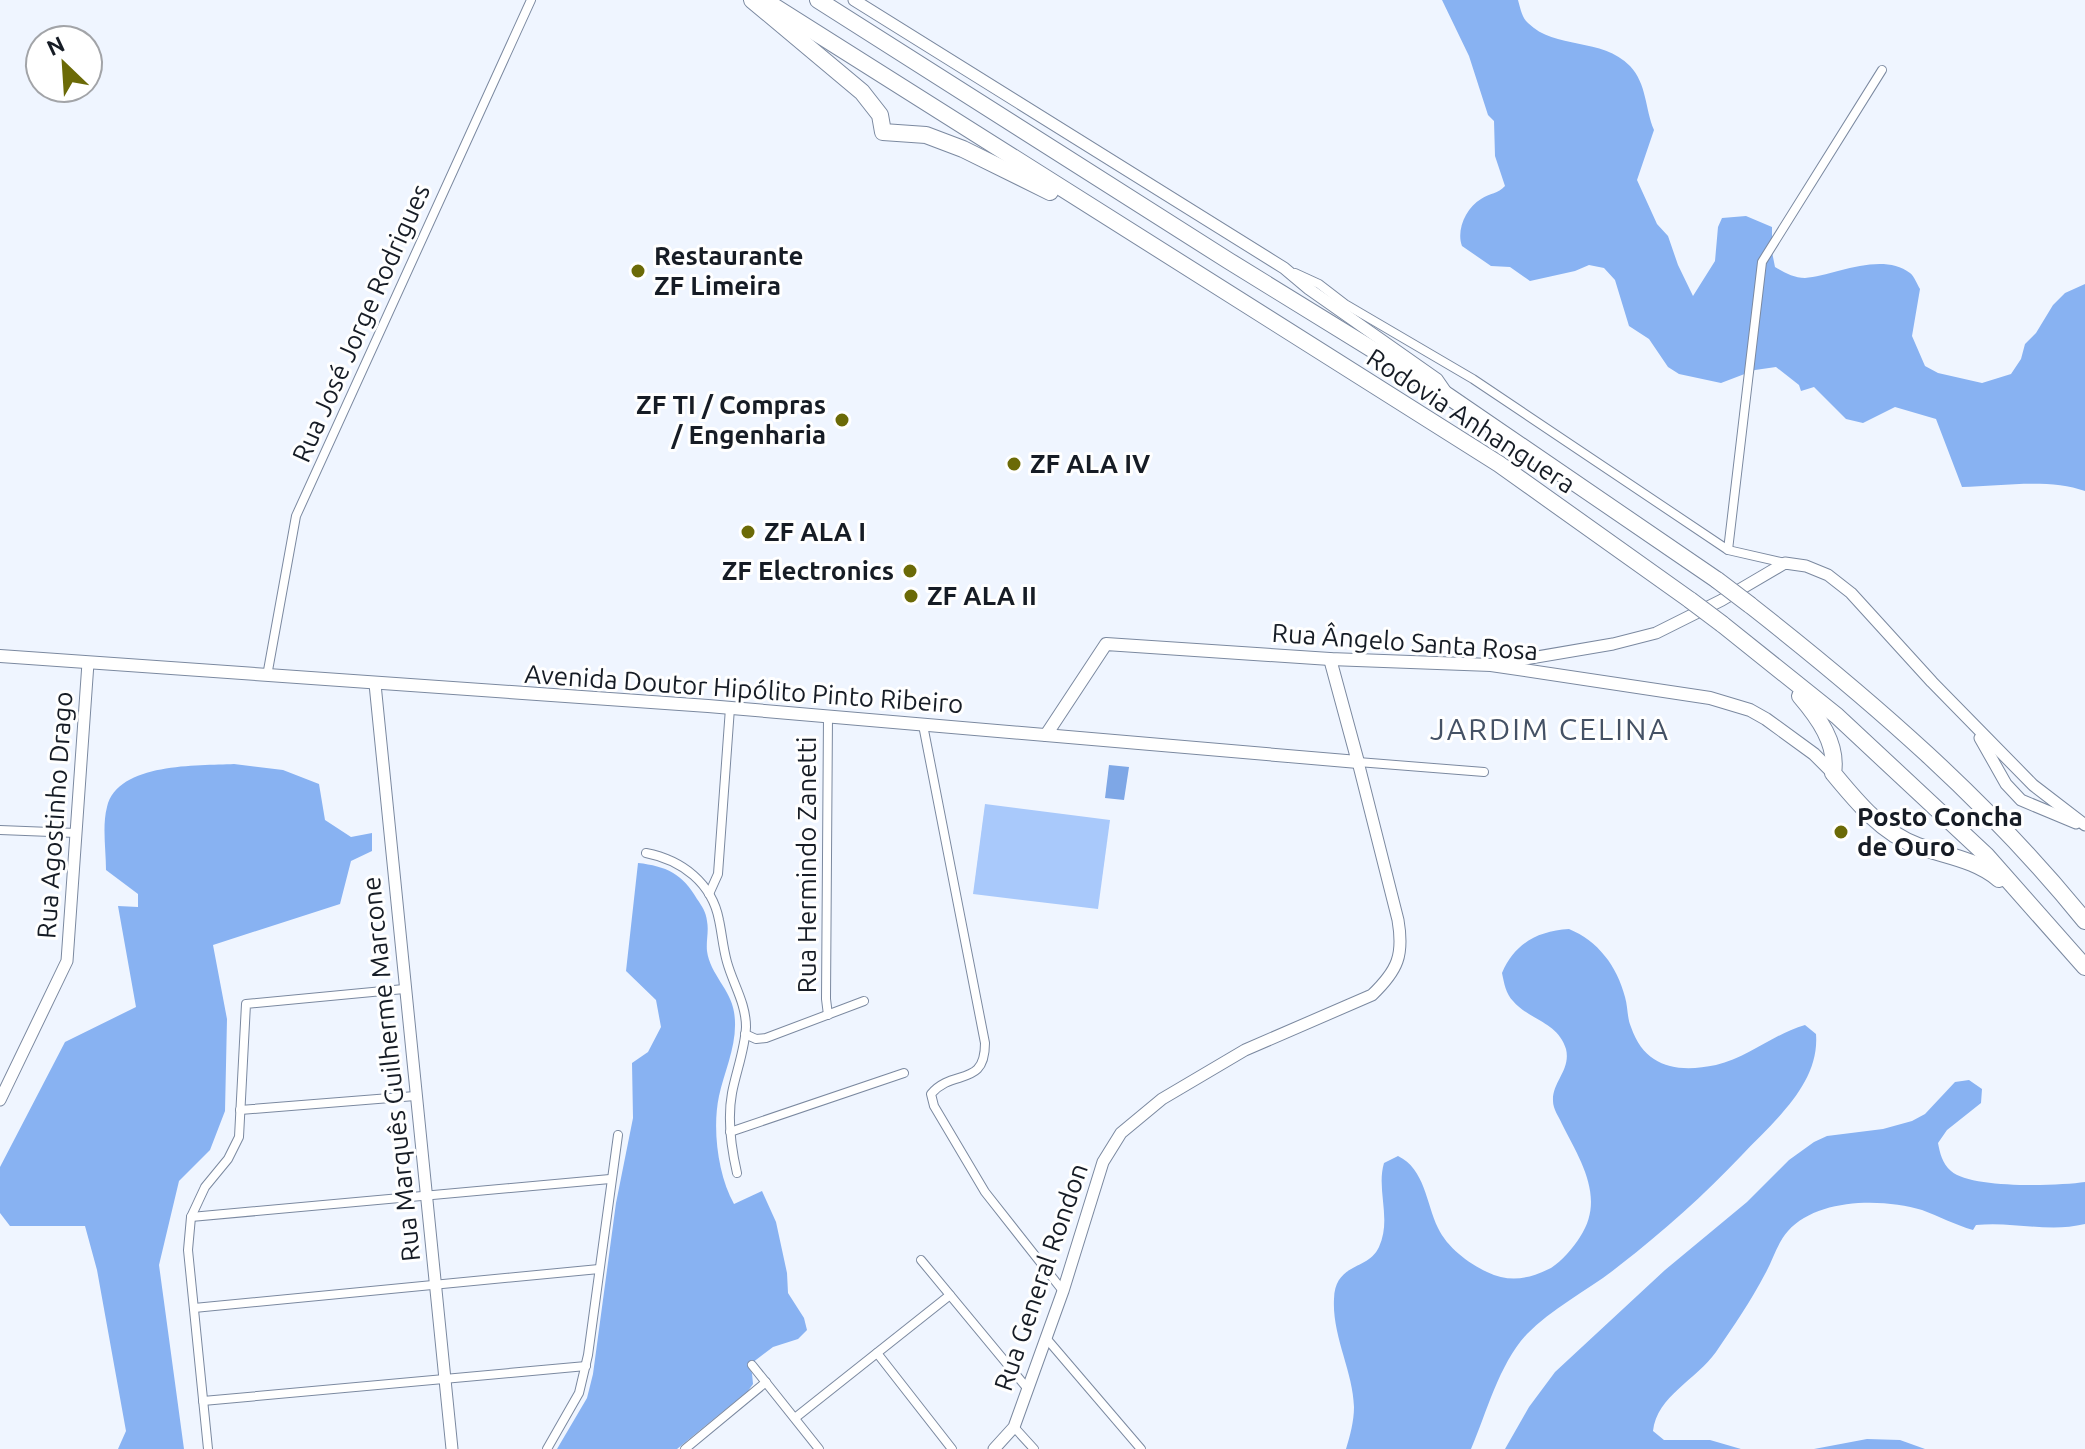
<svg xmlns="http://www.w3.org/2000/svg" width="2085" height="1449" viewBox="0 0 2085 1449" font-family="Ubuntu,sans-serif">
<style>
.green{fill:#a9c9fb}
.forest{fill:#88b2f2}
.water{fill:#7ea7e6}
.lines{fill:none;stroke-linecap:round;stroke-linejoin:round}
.minor-casing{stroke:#7b89a0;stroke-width:10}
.tertiary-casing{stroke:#7b89a0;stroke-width:13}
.secondary-casing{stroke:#7b89a0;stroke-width:14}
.motorway-casing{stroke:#7b89a0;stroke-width:18}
.minor{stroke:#fff;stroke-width:8}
.tertiary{stroke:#fff;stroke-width:11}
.secondary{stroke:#fff;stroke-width:12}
.motorway{stroke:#fff;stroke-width:16}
.motorway-bridge-casing{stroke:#7b89a0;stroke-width:18;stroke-linecap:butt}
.motorway-bridge{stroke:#fff;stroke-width:16}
.poi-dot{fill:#6b6a07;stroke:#fff;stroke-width:3}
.labels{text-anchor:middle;stroke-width:6;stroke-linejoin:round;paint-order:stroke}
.poi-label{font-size:26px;font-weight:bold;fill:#161c25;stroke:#fff;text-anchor:start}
.street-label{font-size:26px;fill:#161c25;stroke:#fff}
.quarter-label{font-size:30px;letter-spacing:2px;fill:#445165;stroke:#fff}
</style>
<rect width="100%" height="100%" fill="#eff5ff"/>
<polygon class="green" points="985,804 1110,820 1098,909 973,894"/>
<g class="forest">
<path d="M1442 0H1518C1520 7 1522 18 1528 23 1555 50 1602 37 1630 66 1647 84 1645 109 1654 130L1637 180 1657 224 1668 236 1678 265 1693 296 1715 261 1718 227 1722 218 1746 216 1772 227V252L1775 267C1784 272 1794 278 1805 278 1833 276 1881 251 1910 273 1914 276 1917 284 1920 289L1912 336 1925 366 1938 373 1982 383 2011 374 2021 359 2025 344 2036 333 2053 305 2065 293 2085 284V491C2050 478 2000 486 1962 487L1936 419 1895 407 1863 423 1846 419 1814 387 1801 391 1799 385 1776 367 1755 370 1721 383 1679 374 1668 367 1649 339 1629 326 1615 280 1604 268 1589 265 1575 271 1530 281 1510 267 1491 266 1462 246C1456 230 1466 208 1481 199 1490 193 1498 194 1505 186L1495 156 1494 121 1488 115 1469 56Z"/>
<path d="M234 764 283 770 319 784 325 820 351 837 372 833V851L351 861 340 904 213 945 227 1019 225 1111 210 1150 179 1181 159 1265 184 1449H118L126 1431 97 1270 85 1226H10L0 1213V1167L65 1042 136 1007 118 906 138 907V894L106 870C106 850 102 826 107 807 118 762 198 766 234 764Z"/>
<path d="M638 863C666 866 683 874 697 899 702 906 706 912 707 921 709 931 706 941 707 951 710 974 731 990 734 1012 739 1041 725 1069 719 1096 712 1129 718 1175 734 1204L762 1191 776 1222 787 1273 788 1293 804 1318 807 1330 798 1339 773 1347 748 1366 752 1373 753 1384 748 1391 677 1449H557L587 1398 593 1374 616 1203 633 1118 632 1063 648 1052 661 1027 656 1000 626 971Z"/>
<path d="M1569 929C1598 941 1617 966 1625 997 1628 1007 1627 1018 1631 1027 1645 1068 1678 1073 1716 1065 1748 1058 1773 1034 1805 1025L1816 1034C1820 1084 1773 1122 1742 1155 1704 1195 1664 1231 1620 1265 1591 1289 1553 1307 1527 1334 1499 1364 1487 1412 1471 1449H1346C1350 1436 1354 1421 1354 1407 1353 1371 1332 1336 1334 1299 1335 1262 1368 1271 1379 1247 1392 1219 1376 1190 1384 1163L1398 1156C1425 1169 1426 1203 1438 1228 1447 1247 1468 1263 1487 1272 1510 1283 1529 1279 1551 1268 1562 1261 1573 1248 1580 1237 1606 1198 1580 1160 1562 1124 1559 1117 1553 1109 1553 1101 1552 1082 1571 1070 1566 1049 1558 1022 1529 1020 1513 1001 1506 994 1504 983 1502 973 1514 944 1537 931 1569 929Z"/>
<path d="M1969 1080 1982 1089 1981 1103 1947 1130 1938 1143C1940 1153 1942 1163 1951 1171 1971 1189 2058 1186 2085 1182V1224C2048 1233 2013 1221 1976 1225L1973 1230C1955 1225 1939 1216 1922 1210 1883 1198 1817 1198 1788 1231 1777 1243 1773 1260 1765 1274 1751 1301 1733 1327 1716 1352 1696 1380 1657 1396 1653 1431L1664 1440H1710L1741 1449H1505L1529 1407 1555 1372 1665 1270 1747 1202 1789 1160 1814 1142 1827 1136 1883 1129 1912 1121 1925 1114 1955 1082Z"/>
<polygon points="1867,1439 1900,1440 1925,1449 1814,1449"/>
</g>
<polygon class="water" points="1109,765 1129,767 1124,800 1105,798"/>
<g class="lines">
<g class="minor-casing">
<g id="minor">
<polyline points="1295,273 1319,284 1345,304 1473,379 1728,550 1785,563"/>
<polyline points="1728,550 1762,262 1882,70"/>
<polyline points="267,676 296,516 531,0"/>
<polyline points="828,716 826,999 828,1015"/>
<path d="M923 725 985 1043C985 1088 953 1068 931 1094L934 1106 985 1192 1063 1291"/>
<polyline points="1358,762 1484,772"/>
<polyline points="0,830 76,833"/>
<path d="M646 853C682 860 712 883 719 920 722 934 723 948 727 962 733 984 746 1003 746 1027 745 1049 736 1072 732 1093 727 1120 731 1147 737 1173"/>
<polyline points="709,894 718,874 730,708"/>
<polyline points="745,1034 756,1039 766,1038 864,1001"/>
<polyline points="240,1110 415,1096"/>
<polyline points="730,1132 904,1073"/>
<polyline points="191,1217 610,1179"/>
<polyline points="921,1260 1027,1388"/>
<polyline points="194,1308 599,1269"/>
<polyline points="1046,1338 1141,1449"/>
<polyline points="877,1353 952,1449"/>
<polyline points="752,1365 819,1449"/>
<polyline points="203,1401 586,1366"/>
<polyline points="795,1418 950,1295"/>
<polyline points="1014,1427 1034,1449"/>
<polyline points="208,1449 188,1250 191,1217 205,1187 228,1159 239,1137 246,1004 404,989"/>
<polyline points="547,1449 579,1393 588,1355 618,1135"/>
<polyline points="685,1449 766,1382"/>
</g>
</g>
<g class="tertiary-casing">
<g id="tertiary">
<polyline points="854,0 1284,268 1309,289 1437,379 1446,392"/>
<polyline points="1496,664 1613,644 1656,633 1722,600 1785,563 1806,566 1828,575 1851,593 1932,682 2033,785 2085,825"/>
<polyline points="375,684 452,1449"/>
<polyline points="1980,738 2006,784 2021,800 2076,823"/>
<polyline points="0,1100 67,961 88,663"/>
<path d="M994 1449 1014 1427 1063 1291 1103 1162 1121 1133 1162 1099 1245 1050 1372 995C1398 970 1404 955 1398 920L1358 762"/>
</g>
</g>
<g class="secondary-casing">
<g id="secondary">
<polyline points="0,656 708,706 1358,762 1330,659"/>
<polyline points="1046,735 1106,644 1330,659 1491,665 1710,698 1750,710 1766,719 1814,754 1833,773"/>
</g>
</g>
<g class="motorway-casing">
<g id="motorway">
<polyline points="752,0 862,92 880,115 883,132 926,135 963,149 1050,192"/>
<polyline points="764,0 1499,464 1690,600"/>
<polyline points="818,0 1229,261 1448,396 1717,580"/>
<path d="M1750 605C1870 699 1989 802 2085 921"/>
<polyline points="1722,624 1837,716 1986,855 2085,967"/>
<path d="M1800 696C1818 717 1838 744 1833 773 1856 801 1883 834 1918 846 1946 856 1975 859 1999 879"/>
</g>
</g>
<use href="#minor" class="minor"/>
<use href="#tertiary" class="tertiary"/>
<use href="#secondary" class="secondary"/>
<use href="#motorway" class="motorway"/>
<g class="motorway-bridge-casing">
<g id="motorway-bridge">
<polyline points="1717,580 1750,605"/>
<polyline points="1690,600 1722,624"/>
</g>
</g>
<use href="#motorway-bridge" class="motorway-bridge"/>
</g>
<g class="poi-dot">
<circle cx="638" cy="271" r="8"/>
<circle cx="842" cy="420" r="8"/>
<circle cx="1014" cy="464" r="8"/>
<circle cx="748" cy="532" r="8"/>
<circle cx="910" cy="571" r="8"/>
<circle cx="911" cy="596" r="8"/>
<circle cx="1841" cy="832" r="8"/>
</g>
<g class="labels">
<g class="poi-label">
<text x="654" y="265">Restaurante<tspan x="654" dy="30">ZF Limeira</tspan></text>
<text x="826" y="414" text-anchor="end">ZF TI / Compras<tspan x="826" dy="30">/ Engenharia</tspan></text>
<text x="1030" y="473">ZF ALA IV</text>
<text x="764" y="541">ZF ALA I</text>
<text x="894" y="580" text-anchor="end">ZF Electronics</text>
<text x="927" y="605">ZF ALA II</text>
<text x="1857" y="826">Posto Concha<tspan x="1857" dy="30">de Ouro</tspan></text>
</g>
<g class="street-label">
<text transform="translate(361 323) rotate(-66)" y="9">Rua José Jorge Rodrigues</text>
<text transform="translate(1471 421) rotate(33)" y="9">Rodovia Anhanguera</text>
<text transform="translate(1405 642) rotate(4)" y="9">Rua Ângelo Santa Rosa</text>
<text transform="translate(744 689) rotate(4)" y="9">Avenida Doutor Hipólito Pinto Ribeiro</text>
<text transform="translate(55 815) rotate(-86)" y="9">Rua Agostinho Drago</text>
<text transform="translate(807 865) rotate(-90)" y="9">Rua Hermindo Zanetti</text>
<text transform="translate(391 1069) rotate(-96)" y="9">Rua Marquês Guilherme Marcone</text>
<text transform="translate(1041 1277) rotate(-71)" y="9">Rua General Rondon</text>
</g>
<g class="quarter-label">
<text x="1550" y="740">JARDIM CELINA</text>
</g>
</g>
<g transform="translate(64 64) rotate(335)"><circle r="38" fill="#ffffff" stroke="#a2a4a8" stroke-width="2"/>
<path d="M0-6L14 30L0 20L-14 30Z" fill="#6b6a07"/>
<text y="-12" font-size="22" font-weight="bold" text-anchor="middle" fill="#161c25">N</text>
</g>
</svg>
